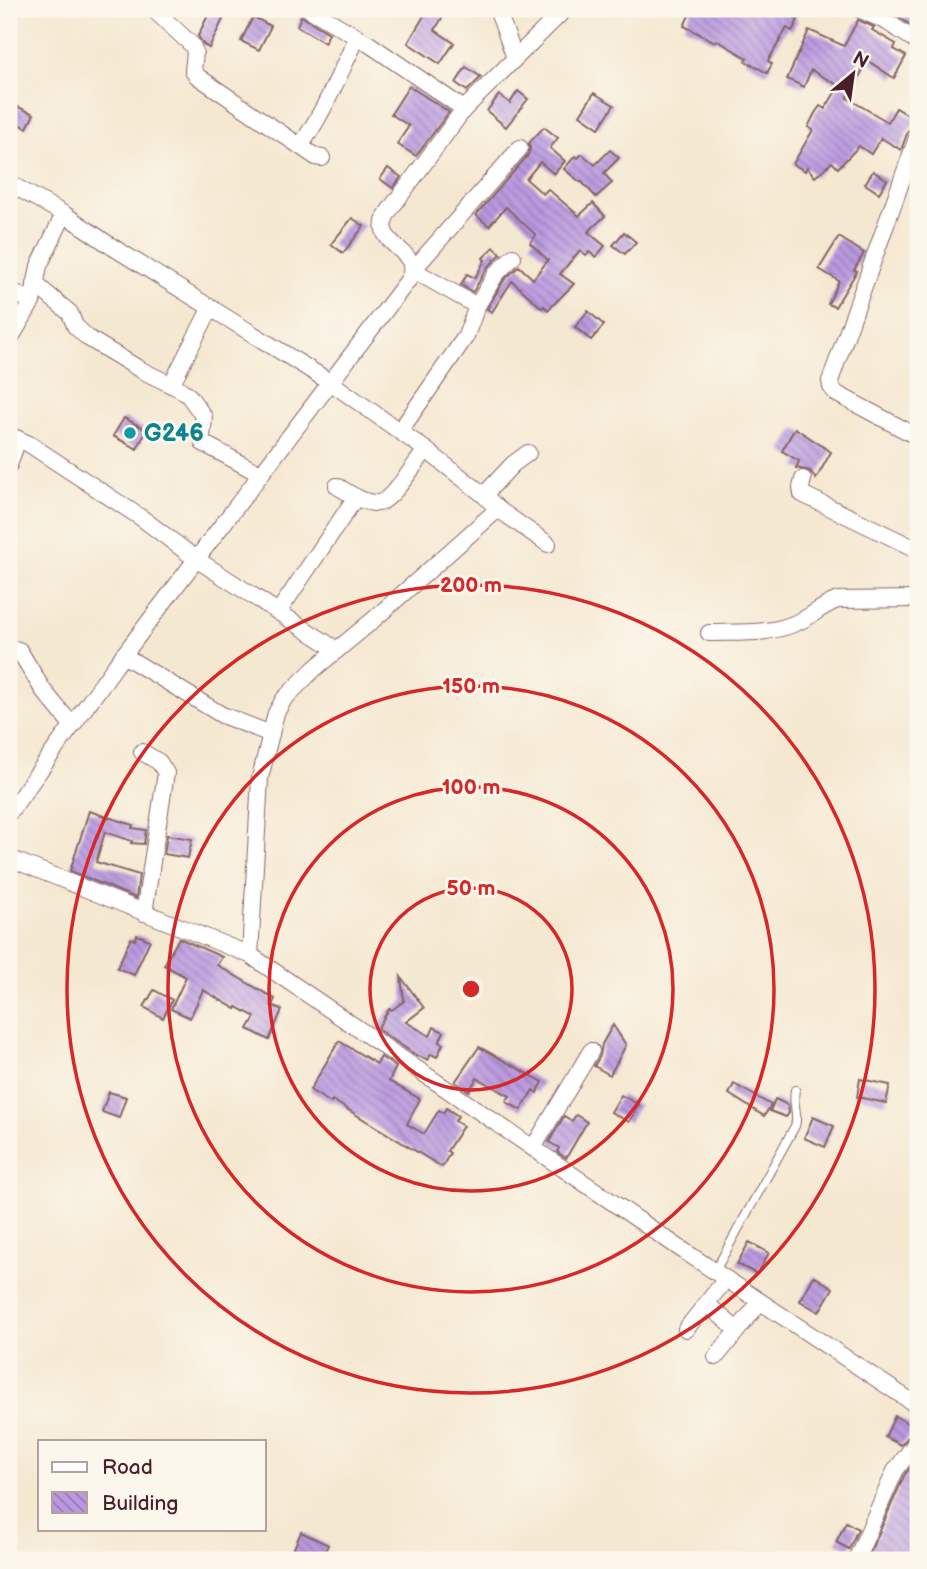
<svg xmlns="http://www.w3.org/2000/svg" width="927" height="1569" viewBox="0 0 927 1569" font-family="'Balsamiq Sans',sans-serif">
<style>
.building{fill:url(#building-back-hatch)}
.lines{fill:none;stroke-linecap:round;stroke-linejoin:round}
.lane-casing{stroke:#866565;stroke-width:10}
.street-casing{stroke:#866565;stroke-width:18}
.lane{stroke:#fff;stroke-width:8}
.street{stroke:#fff;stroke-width:16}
.ring{fill:none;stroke:#d62828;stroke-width:3.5}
.culture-dot{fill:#0f9aa8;stroke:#fbf7ec;stroke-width:2.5}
.labels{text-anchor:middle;stroke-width:6;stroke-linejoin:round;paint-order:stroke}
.culture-label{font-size:24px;font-weight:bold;fill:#0d838f;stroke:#fbf7ec;text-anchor:start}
.centre{fill:#d62828;stroke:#fbf7ec;stroke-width:3.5}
.ring-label{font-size:21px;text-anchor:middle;font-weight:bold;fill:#d62828;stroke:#fbf7ec;stroke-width:6;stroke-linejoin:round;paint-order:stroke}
</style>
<defs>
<pattern id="building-back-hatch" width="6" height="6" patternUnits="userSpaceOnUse" patternTransform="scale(1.75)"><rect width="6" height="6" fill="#ba99e0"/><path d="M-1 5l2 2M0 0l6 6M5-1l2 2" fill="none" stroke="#997cb6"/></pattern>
</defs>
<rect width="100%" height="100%" fill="#fbf7ec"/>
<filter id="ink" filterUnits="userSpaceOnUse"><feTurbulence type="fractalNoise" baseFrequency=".0143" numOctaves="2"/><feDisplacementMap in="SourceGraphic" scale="14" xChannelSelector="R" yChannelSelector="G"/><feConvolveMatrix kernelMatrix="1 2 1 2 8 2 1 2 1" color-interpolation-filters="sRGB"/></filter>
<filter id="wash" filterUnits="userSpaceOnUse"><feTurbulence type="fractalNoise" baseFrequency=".00686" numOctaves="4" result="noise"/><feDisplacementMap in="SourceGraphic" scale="28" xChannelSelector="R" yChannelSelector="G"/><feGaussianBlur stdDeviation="1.57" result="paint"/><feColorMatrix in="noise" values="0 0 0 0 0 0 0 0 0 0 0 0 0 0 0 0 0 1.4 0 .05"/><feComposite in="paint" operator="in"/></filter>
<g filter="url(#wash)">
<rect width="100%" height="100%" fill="#f5e8d1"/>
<g id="blocks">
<g class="building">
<polygon points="211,9 228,9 209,48 204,45 198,36"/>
<polygon points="428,9 437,9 445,13 435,30 454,43 440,64 408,43"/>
<polygon points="692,9 800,9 795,19 798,20 792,31 787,28 768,61 772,64 767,73 745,61 747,58 716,40 715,42 684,26"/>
<polygon points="883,9 918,9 918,30 893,13"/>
<polygon points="301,16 329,33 325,43 297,26"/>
<polygon points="253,17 271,26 259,50 241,41"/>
<polygon points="858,20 874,27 872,30 896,44 894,49 906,56 894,78 868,61 847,98 888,122 896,108 918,121 908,131 901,150 881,138 871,154 859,146 838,168 832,162 815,177 807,167 805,171 793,164 813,130 808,127 815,113 820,106 825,109 839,86 811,70 804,87 787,79 809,30 844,46"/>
<polygon points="466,67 481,77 467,91 456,83"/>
<polygon points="409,86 449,112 416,156 397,144 409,126 391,114"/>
<polygon points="518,91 528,99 506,127 487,111 499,95 510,103"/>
<polygon points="594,93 614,105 599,128 580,115"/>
<polygon points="9,103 34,114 27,128 9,120"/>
<polygon points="544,127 558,138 550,148 565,161 554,174 540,162 526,179 543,194 548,189 579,216 593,203 605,216 588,232 605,246 596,257 589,252 586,255 580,250 560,274 574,284 548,310 544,306 542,308 512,281 492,312 487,309 504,280 519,266 533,279 548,260 530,243 536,235 506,207 489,226 476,215 528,155 530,149 529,143"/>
<polygon points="610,150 619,158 604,173 612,183 596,197 581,181 580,182 564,169 575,156 578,158 582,154 595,165"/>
<polygon points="388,168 401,177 393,188 380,179"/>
<polygon points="873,171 887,180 879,193 865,184"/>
<polygon points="352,218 364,226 343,253 331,244"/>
<polygon points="624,232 636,242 625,254 613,245"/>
<polygon points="839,237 864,253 854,270 857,271 835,307 828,304 839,281 819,269"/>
<polygon points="494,247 501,254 487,268 473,292 461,285 467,274 475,278 485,260 483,258"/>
<polygon points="588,311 604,325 591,340 575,327"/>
<polygon points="124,418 147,430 137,449 113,436"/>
<polygon points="795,428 831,452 816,479 810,471 796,468 799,461 782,451"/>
<polygon points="89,811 133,825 132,828 146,830 144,844 131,843 132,841 105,832 96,862 139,875 136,898 70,871"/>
<polygon points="167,835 192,839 188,858 164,854"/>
<polygon points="137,935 150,940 134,975 117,968 131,938 135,940"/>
<polygon points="179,938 222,957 217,965 275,999 272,1005 282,1010 269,1040 248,1029 255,1017 237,1007 236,1009 203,990 190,1018 171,1009 186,977 164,965"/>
<polygon points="401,977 424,1008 406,1022 430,1036 434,1027 444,1032 439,1042 443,1044 437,1057 431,1054 428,1060 416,1055 377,1029 389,1009 392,1010 404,1001"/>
<polygon points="154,990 172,1000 163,1018 144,1007"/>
<polygon points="613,1025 626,1045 610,1075 594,1066 600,1056 602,1044"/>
<polygon points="339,1041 377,1064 381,1057 396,1067 389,1081 420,1099 407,1124 424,1134 439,1110 443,1113 446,1108 458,1116 455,1121 463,1126 447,1151 450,1153 442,1167 332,1100 331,1103 310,1090"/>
<polygon points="479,1047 543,1082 537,1093 533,1090 521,1110 506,1102 510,1096 477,1078 469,1091 455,1082"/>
<polygon points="860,1079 890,1085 886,1103 857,1097"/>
<polygon points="734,1084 771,1105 764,1116 729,1094"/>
<polygon points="109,1092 126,1097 119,1118 102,1112"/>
<polygon points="621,1095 639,1105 629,1122 611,1112"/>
<polygon points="775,1099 788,1105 789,1113 786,1117 770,1111"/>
<polygon points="576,1115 587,1122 566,1158 557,1152 559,1148 549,1142 564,1116 572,1121"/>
<polygon points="813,1117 834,1126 825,1147 804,1138"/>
<polygon points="749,1242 769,1253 757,1274 737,1264"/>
<polygon points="814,1276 833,1288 819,1312 800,1301"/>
<polygon points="895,1416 916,1428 901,1445 885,1437"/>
<polygon points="913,1464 918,1466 918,1555 916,1560 867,1560 904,1476"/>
<polygon points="846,1522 858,1529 849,1549 836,1542"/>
<polygon points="301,1532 328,1545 321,1560 302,1560 291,1555"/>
</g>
</g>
</g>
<g filter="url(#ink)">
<use href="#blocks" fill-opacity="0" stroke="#866565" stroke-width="2"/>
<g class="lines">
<g class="lane-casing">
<path id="lane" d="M715 1271 795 1126C799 1114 792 1103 795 1090"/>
</g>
<g class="street-casing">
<g id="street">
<polyline points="153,9 192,45 195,52 193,71 197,76 316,157 322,158"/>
<polyline points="309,9 369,44 464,109"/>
<polyline points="497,9 515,58"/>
<polyline points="859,9 887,22 918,42"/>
<polyline points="918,135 830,381 831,387 837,394 918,437"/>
<path d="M300 146C324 113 339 74 357 38"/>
<polyline points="9,183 64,214 111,246 330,382 426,450 484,495 498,509 548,544"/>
<polyline points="35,284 70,313 75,326 88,338 141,370 180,389 189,396 204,417 202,437 203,443 260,474"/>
<polyline points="9,289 32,302"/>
<polyline points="477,306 413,270 520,148"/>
<polyline points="9,341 32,302 39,266 64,214"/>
<polyline points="171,385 211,307"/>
<polyline points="400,431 466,336 477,306 496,274 513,257"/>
<polyline points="9,435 29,444 143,519 196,559 337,650"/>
<polyline points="9,465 18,439"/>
<polyline points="803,479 801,488 802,494 918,550"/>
<path d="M337 486C349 493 364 504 378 503 391 502 416 462 426 450"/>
<polyline points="484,495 513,464 528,453"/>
<polyline points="279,611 356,497"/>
<path d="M709 633C739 632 771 635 798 622 812 616 823 605 838 600L918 599"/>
<polyline points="9,648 19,650 43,690 72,725"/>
<polyline points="123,655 222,715 271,734"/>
<polyline points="142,752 159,762 166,773 144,913"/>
<path d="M9 813 116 665 409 279C424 247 366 246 389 211L464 109 565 9"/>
<polyline points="9,858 250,955 681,1249 918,1406"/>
<polyline points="250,955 260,778 276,713 284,699 314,669 372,621 498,509"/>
<polyline points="533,1148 591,1051"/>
<polyline points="707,1304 737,1330"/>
<polyline points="686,1329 726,1279"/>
<polyline points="716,1357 760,1302"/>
<polyline points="856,1560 895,1471 918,1440"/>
</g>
</g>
<use href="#lane" class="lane"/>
<use href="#street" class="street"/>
</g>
</g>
<g class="ring">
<circle cx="471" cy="989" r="101"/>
<circle cx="471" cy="989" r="202"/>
<circle cx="471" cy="989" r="303"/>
<circle cx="471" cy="989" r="404"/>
</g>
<circle class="culture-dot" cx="130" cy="433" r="7"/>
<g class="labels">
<g class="culture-label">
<text x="144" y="441">G246</text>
</g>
</g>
<circle cx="471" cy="989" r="10" class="centre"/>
<g class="ring-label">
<text x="471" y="592">200 m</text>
<text x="471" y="693">150 m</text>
<text x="471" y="794">100 m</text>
<text x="471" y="895">50 m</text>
</g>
<rect width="927" height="1569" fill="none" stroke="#fbf7ec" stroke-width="35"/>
<rect x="38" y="1440" width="228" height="91" fill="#fbf7ec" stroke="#b4a19f" stroke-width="2"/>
<rect x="52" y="1462" width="35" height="10" fill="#ffffff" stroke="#b4a19f" stroke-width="2"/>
<text x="102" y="1474" font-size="21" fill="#4a1f2b">Road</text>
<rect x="52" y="1492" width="35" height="21" fill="url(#building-back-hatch)" stroke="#b4a19f" stroke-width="2"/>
<text x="102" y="1510" font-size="21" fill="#4a1f2b">Building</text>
<g transform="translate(853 74) rotate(29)" stroke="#fbf7ec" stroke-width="5" paint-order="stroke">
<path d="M0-5L12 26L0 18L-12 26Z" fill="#4a1f2b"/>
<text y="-10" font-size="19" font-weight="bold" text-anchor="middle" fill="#4a1f2b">N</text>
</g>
</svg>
